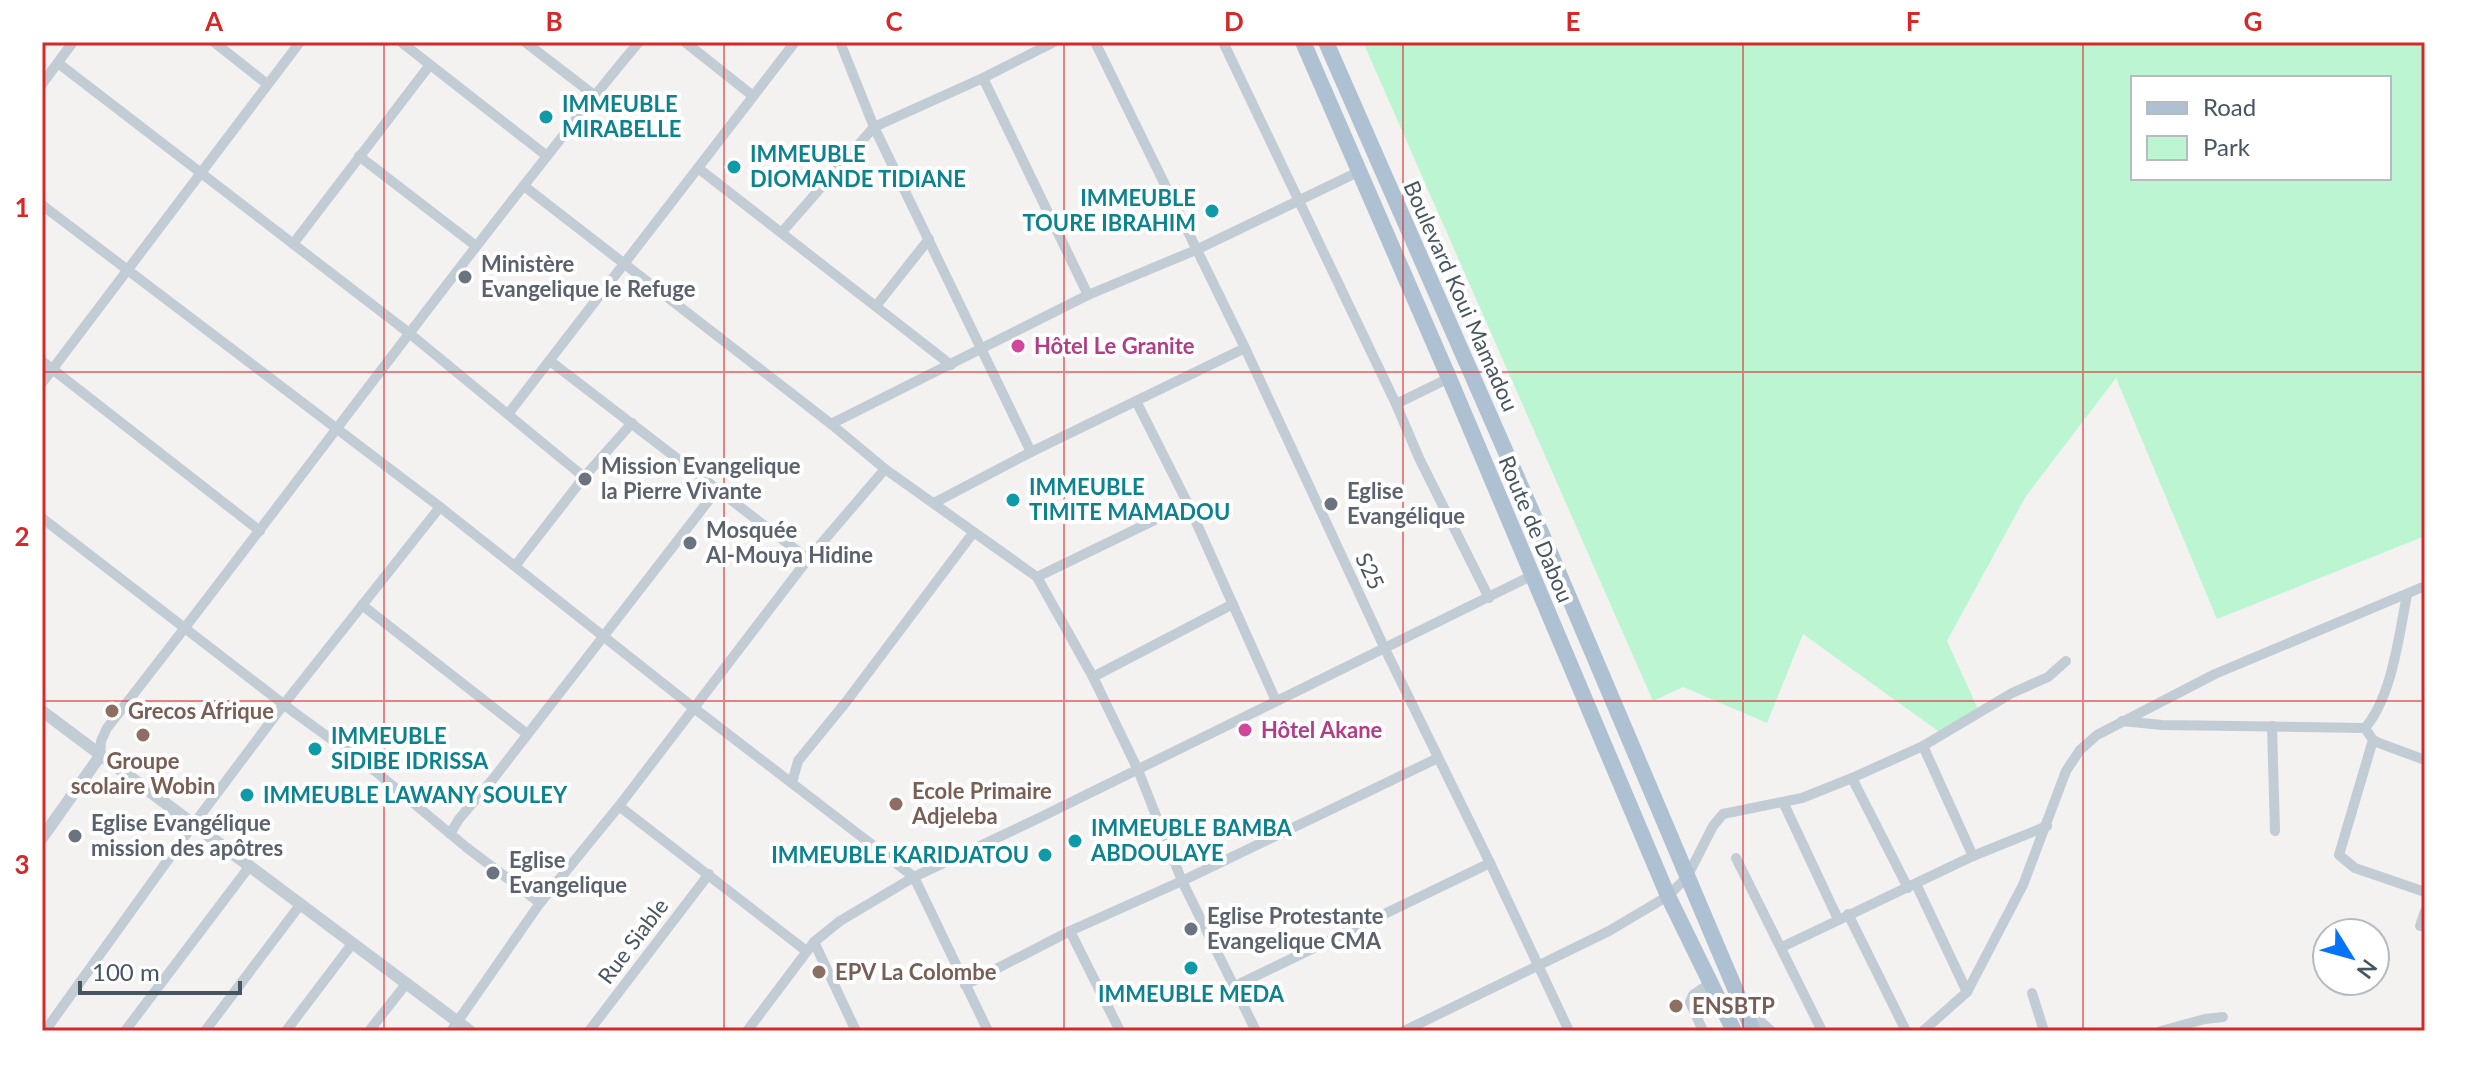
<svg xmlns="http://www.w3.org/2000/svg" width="2467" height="1073" viewBox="0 0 2467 1073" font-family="Lato,sans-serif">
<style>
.green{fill:#bcf5d1;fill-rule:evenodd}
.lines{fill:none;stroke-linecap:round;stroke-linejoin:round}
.minor{stroke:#c1ccd4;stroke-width:10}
.tertiary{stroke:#c1ccd4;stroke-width:12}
.primary{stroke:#aec1d3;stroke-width:16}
.grid{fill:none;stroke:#d62828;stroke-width:2;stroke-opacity:0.55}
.culture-dot{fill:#0f9aa8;stroke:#fff;stroke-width:3}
.worship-dot{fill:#6b7280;stroke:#fff;stroke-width:3}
.hotel-dot{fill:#d1479c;stroke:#fff;stroke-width:3}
.education-dot{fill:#8d6e63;stroke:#fff;stroke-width:3}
.labels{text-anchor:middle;stroke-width:8;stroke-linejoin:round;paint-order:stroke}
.culture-label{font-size:22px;font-weight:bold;fill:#0d838f;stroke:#fff;text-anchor:start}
.worship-label{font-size:22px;font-weight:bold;fill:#5b616d;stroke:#fff;text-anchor:start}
.street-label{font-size:22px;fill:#475561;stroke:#fff}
.hotel-label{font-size:22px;font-weight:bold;fill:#b23c85;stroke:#fff;text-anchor:start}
.education-label{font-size:22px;font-weight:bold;fill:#785e54;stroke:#fff;text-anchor:start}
.neatline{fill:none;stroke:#d62828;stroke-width:3}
.grid-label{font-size:26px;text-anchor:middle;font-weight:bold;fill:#d62828}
</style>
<rect width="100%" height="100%" fill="#f4f1f1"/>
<path class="green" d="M1363 42H2425V536L2217 619 2116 378 2026 496 1947 641 1978 709 1938 731 1803 634 1767 723 1683 687 1653 701ZM2133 78H2389V178H2133Z"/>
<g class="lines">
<g class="minor">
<polyline points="214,42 267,84"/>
<polyline points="401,42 547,156"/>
<polyline points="525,42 594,95"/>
<polyline points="685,42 753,96"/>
<polyline points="840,42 874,127 1031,452"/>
<polyline points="1095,42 1245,348 1385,649 1490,863 1569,1031"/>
<polyline points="1223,42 1396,404 1419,458 1489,598"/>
<polyline points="58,63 409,333 584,477"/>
<polyline points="983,78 1088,295"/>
<polyline points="42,84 73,42"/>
<polyline points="359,156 476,246"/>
<polyline points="698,168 951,365"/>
<polyline points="524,186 831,424 885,469 1037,577 1093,677 1138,770 1182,881 1256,1031"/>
<polyline points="42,205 440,507 694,708 914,877 988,1031"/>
<polyline points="782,232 874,127 983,78 1054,42"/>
<polyline points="293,244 429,66"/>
<polyline points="876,306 929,239"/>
<polyline points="42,361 260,531"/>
<polyline points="550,361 808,559"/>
<polyline points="42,383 300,42"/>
<polyline points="1136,401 1188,504 1276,701"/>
<polyline points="1396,404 1449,378"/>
<polyline points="509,413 795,42"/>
<polyline points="831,424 1088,295 1196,250 1358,172"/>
<polyline points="934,503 1031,452 1245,348"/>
<polyline points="42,518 295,713 375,771 466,847 540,903"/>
<polyline points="515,566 584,477 632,423"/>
<polyline points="1037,577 1188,504"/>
<polyline points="362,605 527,734"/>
<polyline points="1093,677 1233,604"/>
<polyline points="2122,721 2162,725 2365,728 2373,740 2379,743 2425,760"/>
<polyline points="2272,726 2275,831"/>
<path d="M2365 728C2392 697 2399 635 2407 595"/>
<polyline points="2373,740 2339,855 2355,868 2425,892"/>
<polyline points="1923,746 1973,856"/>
<path d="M100 756 101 741 107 728C247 550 381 367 521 189 560 140 598 90 639 42"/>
<polyline points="1852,778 1908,888"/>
<polyline points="792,783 798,761 846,702 973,533"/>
<polyline points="1783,802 1838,919"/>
<polyline points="619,806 805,950"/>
<polyline points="450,834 459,819 493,779 716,491"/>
<polyline points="1736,858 1822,1031"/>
<polyline points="1916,884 1967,992"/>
<polyline points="1848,914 1906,1031"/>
<polyline points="2420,926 2425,911"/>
<polyline points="1070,931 1120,1031"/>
<polyline points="814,942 856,1031"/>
<polyline points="1782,947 1973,856 2047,826"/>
<polyline points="965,985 1070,931 1182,881 1438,758"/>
<polyline points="1235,986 1490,863"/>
<polyline points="2032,993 2044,1031"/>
<polyline points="1746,1008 1771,1031"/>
<polyline points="45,1031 193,825 284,704 440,507"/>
<polyline points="125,1031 249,867"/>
<polyline points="205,1031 300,905"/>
<polyline points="286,1031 352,944"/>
<polyline points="369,1031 406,984"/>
<polyline points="451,1031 540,903 619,806 808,559 885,469"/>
<polyline points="589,1031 709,874"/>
<polyline points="747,1031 814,942 840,921 914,877 1039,818 1531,576"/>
<polyline points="1404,1031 1609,931 1668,896 1687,877 1713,826 1723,814 1802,798 1852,778 1923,746 2012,693 2048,677 2066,661"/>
<polyline points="1703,1031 1690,1002 1693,995 1711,983"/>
<polyline points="1923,1031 1967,992 2023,885 2066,771 2080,750 2097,735 2215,674 2425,586"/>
<polyline points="2161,1031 2205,1019 2223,1017"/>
</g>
<g class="tertiary">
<polyline points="42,711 470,1031"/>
<polyline points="42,838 100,756"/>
</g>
<g class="primary">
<polyline points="1303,42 1449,378 1668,896 1734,1031"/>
<polyline points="1326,42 1554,562 1753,1031"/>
</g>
</g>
<path class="grid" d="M384 42V1031M724 42V1031M1064 42V1031M1403 42V1031M1743 42V1031M2083 42V1031M42 372H2425M42 701H2425"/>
<g class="culture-dot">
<circle cx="546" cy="117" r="8"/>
<circle cx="734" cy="167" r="8"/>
<circle cx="1212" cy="211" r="8"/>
<circle cx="1013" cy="500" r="8"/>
<circle cx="315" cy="749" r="8"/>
<circle cx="247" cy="795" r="8"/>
<circle cx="1075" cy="841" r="8"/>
<circle cx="1045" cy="855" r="8"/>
<circle cx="1191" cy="968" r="8"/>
</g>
<g class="worship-dot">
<circle cx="465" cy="277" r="8"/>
<circle cx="585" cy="479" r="8"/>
<circle cx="1331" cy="504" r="8"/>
<circle cx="690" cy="543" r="8"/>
<circle cx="75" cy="836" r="8"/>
<circle cx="493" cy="873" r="8"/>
<circle cx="1191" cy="929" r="8"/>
</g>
<g class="hotel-dot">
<circle cx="1018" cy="346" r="8"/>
<circle cx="1245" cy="730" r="8"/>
</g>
<g class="education-dot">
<circle cx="112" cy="711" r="8"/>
<circle cx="143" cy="735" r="8"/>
<circle cx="896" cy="804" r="8"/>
<circle cx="819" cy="972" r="8"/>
<circle cx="1676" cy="1006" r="8"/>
</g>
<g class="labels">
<g class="culture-label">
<text x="562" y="112">IMMEUBLE<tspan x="562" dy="25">MIRABELLE</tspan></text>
<text x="750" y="162">IMMEUBLE<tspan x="750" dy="25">DIOMANDE TIDIANE</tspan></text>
<text x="1196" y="206" text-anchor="end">IMMEUBLE<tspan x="1196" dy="25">TOURE IBRAHIM</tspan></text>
<text x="1029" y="495">IMMEUBLE<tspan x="1029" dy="25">TIMITE MAMADOU</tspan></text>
<text x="331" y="744">IMMEUBLE<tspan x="331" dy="25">SIDIBE IDRISSA</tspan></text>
<text x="263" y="803">IMMEUBLE LAWANY SOULEY</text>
<text x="1091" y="836">IMMEUBLE BAMBA<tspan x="1091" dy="25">ABDOULAYE</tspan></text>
<text x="1029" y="863" text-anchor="end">IMMEUBLE KARIDJATOU</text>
<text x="1191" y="1002" text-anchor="middle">IMMEUBLE MEDA</text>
</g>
<g class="worship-label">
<text x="481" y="272">Ministère<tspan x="481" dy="25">Evangelique le Refuge</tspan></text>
<text x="601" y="474">Mission Evangelique<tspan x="601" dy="25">la Pierre Vivante</tspan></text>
<text x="1347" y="499">Eglise<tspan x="1347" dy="25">Evangélique</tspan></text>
<text x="706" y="538">Mosquée<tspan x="706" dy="25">Al-Mouya Hidine</tspan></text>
<text x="91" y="831">Eglise Evangélique<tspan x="91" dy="25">mission des apôtres</tspan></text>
<text x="509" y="868">Eglise<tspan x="509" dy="25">Evangelique</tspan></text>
<text x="1207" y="924">Eglise Protestante<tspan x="1207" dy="25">Evangelique CMA</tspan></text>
</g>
<g class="street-label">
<text transform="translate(1461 296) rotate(66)" y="8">Boulevard Koui Mamadou</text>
<text transform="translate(1536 529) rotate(67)" y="8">Route de Dabou</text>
<text transform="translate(1370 571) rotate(65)" y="8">S25</text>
<text transform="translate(633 941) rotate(-53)" y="8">Rue Siable</text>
</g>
<g class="hotel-label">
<text x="1034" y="354">Hôtel Le Granite</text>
<text x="1261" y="738">Hôtel Akane</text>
</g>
<g class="education-label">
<text x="128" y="719">Grecos Afrique</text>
<text x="143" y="769" text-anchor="middle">Groupe<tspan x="143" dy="25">scolaire Wobin</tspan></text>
<text x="912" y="799">Ecole Primaire<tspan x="912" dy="25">Adjeleba</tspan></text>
<text x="835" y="980">EPV La Colombe</text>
<text x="1692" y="1014">ENSBTP</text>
</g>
</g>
<rect width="2467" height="1073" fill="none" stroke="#ffffff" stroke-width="88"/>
<rect x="2131" y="76" width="260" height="104" fill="#ffffff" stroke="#b5bbc0" stroke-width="2"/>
<rect x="2147" y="102" width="40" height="12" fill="#aec1d3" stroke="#b5bbc0" stroke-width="2"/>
<text x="2203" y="116" font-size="24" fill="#475561">Road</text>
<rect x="2147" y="136" width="40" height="24" fill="#bcf5d1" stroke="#b5bbc0" stroke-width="2"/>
<text x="2203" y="156" font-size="24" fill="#475561">Park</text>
<g transform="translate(2351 957) rotate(127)"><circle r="38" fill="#ffffff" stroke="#b5bbc0" stroke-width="2"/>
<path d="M0-6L14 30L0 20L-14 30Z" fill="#0573fa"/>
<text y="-12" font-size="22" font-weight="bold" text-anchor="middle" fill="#475561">N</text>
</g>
<path d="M80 981v12h160v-12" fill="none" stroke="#475561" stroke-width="4"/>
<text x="92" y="981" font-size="24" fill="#475561" stroke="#ffffff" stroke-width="6" paint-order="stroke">100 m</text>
<rect x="44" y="44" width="2379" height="985" class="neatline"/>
<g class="grid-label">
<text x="214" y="31">A</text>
<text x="554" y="31">B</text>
<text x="894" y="31">C</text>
<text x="1234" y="31">D</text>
<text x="1573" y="31">E</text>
<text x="1913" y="31">F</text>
<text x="2253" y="31">G</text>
<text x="22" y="217">1</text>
<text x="22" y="546">2</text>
<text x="22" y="874">3</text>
</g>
</svg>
